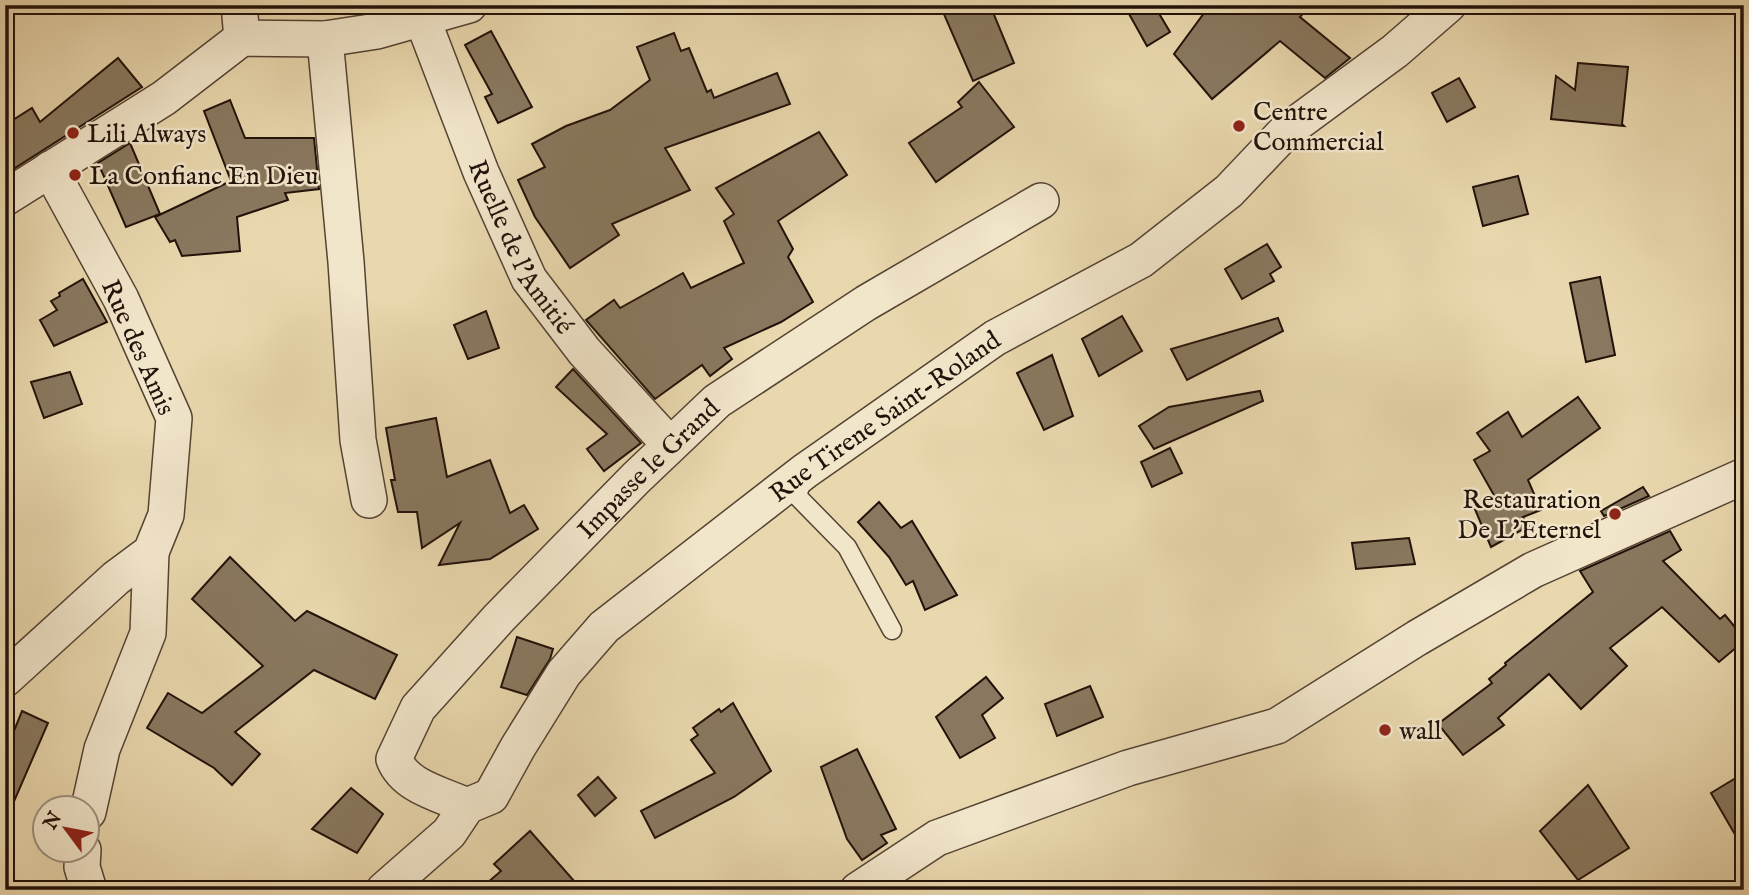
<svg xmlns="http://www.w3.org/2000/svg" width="1749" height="895" viewBox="0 0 1749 895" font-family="'IM FELL English',serif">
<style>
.building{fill:#89785f;stroke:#22120a;stroke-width:2}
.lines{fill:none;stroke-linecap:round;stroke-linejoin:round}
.service-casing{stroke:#544333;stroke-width:21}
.minor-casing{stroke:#544333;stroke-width:38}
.service{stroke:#f1e5ca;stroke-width:18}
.minor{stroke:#f1e5ca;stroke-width:35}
.poi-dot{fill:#8f2418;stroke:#f1e5ca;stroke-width:2.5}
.labels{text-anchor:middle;stroke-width:5;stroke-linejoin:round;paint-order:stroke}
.poi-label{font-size:26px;fill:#22120a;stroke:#f1e5ca;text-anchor:start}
.street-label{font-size:26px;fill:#22120a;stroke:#f1e5ca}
</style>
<rect width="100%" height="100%" fill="#e9d7ad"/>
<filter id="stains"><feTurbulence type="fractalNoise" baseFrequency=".00286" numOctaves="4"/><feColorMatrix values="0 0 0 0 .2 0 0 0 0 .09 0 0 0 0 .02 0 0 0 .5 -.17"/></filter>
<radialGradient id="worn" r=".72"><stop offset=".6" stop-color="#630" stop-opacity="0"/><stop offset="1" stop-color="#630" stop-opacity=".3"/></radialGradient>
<g class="building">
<polygon points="940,5 990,5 1014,63 973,81"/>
<polygon points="1124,5 1154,5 1170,32 1147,46"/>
<polygon points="1210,5 1310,5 1300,17 1350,58 1325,78 1280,41 1212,99 1174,54"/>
<polygon points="491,31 532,107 498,123 485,97 492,94 465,45"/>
<polygon points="674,33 681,51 689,48 707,92 711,90 714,98 777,73 790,104 665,148 690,190 612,224 619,235 570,268 535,217 518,180 545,167 532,144 566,126 610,110 650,80 637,47"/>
<polygon points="118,58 142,87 15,168 5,152 5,125 32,108 40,122"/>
<polygon points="1578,63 1628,67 1622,124 1624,126 1551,119 1556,76 1575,90"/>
<polygon points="1459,78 1475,107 1447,122 1432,93"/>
<polygon points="979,82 1014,127 936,182 909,143 962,107 958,102"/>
<polygon points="230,100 245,138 314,138 319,189 285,193 288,200 237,217 240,251 182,256 175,240 170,242 155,217 231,181 204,111"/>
<polygon points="819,132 847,175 778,221 793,249 788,257 813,302 781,322 724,348 732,359 710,376 702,365 655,399 586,320 614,300 620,308 683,273 691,288 744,263 724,221 734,214 716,188"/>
<polygon points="130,143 160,214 126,227 98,163"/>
<polygon points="1518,176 1528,214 1483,226 1473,187"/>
<polygon points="1267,244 1281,267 1270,274 1274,281 1242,299 1225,269"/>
<polygon points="1600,277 1615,355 1586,362 1570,283"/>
<polygon points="83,279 107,322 54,346 40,320 57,310 51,301 60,296 59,293"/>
<polygon points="486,311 499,348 468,359 454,325"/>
<polygon points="1122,316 1142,351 1099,376 1082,339"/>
<polygon points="1278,318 1283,331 1187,380 1171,349"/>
<polygon points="1052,355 1073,416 1044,430 1017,373"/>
<polygon points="573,369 641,443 604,471 587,449 607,434 556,387"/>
<polygon points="70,372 82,404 44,418 31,382"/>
<polygon points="1260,391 1263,401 1154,449 1139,426 1169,407"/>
<polygon points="1578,397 1600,428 1528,480 1541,510 1523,517 1529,526 1491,547 1474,507 1495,497 1474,460 1490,451 1477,433 1508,412 1522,437"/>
<polygon points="436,418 447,477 490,460 510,513 524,505 538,529 490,559 439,565 460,523 422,548 417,512 398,512 391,480 395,480 386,428"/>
<polygon points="1170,448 1182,473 1152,487 1141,462"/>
<polygon points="1643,487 1649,496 1604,516 1601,511"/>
<polygon points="879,502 901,528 912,521 957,595 925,610 913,581 906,585 889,557 858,522"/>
<polygon points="1670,531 1681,550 1663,561 1720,619 1725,615 1744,638 1744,641 1719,662 1662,607 1610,648 1627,666 1581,709 1549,674 1498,718 1504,725 1463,755 1438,724 1492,683 1489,679 1506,665 1505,663 1593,592 1580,571"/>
<polygon points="1409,538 1415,564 1356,569 1352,543"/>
<polygon points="230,557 295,621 307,611 397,655 375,699 314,670 235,732 260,754 232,785 214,768 147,728 168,693 202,713 263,666 192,599"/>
<polygon points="517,637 553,649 550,659 527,695 501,687"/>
<polygon points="986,677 1003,698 982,715 995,738 960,758 936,717"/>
<polygon points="1090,686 1103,717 1057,736 1045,704"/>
<polygon points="733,703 771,771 734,797 655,838 641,811 715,773 691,740 698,735 693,728 719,709 721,712"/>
<polygon points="22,711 48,723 5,822 5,753"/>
<polygon points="857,749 896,829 881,835 887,843 862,860 847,839 821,767"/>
<polygon points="1744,773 1744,850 1711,793"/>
<polygon points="598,777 616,798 595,816 578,795"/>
<polygon points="1588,785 1629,848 1578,880 1540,831"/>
<polygon points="351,788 383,814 357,853 312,829"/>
<polygon points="530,831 582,890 479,890 501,871 494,864"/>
</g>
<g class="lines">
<g class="service-casing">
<polyline id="service" points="803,477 797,496 847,547 892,630"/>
</g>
<g class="minor-casing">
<g id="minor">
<polyline points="239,5 242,38"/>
<path id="s1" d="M422 18 481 172 529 279 584 351 670 445"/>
<polyline points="325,39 346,262 358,440 369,500"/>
<polyline points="5,198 164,98 242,38 325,39 377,31 469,5"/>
<polyline points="5,679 116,578 151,552 166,515 174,418 121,299 50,169"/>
<path id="s2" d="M467 806C441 794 405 787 394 759L418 708 499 618 636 478 717 401 866 303 1041 201"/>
<polyline points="88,812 102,749 148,633 151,552"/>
<polyline points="83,850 82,867 89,890"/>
<path id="s3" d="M384 890 449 833 467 806 491 796 518 747 564 673 604 627 805 471 995 338 1141 260 1229 191 1285 132 1395 51 1448 5"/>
<polyline points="858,890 937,838 1128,768 1277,726 1417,638 1533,570 1744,476"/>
</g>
</g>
<use href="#service" class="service"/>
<use href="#minor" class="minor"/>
</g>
<g class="poi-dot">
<circle cx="1239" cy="126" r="7"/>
<circle cx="73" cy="133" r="7"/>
<circle cx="75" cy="175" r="7"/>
<circle cx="1615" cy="514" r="7"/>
<circle cx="1385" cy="730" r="7"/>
</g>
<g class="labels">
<g class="poi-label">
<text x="1253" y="120">Centre<tspan x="1253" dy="30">Commercial</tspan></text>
<text x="87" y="142">Lili Always</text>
<text x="89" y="184">La Confianc En Dieu</text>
<text x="1601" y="508" text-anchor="end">Restauration<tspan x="1601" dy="30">De L'Eternel</tspan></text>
<text x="1399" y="739">wall</text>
</g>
<g class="street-label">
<text dy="9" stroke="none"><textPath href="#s1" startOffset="250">Ruelle de l'Amitié</textPath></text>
<text transform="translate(139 347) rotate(66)" y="9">Rue des Amis</text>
<text dy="9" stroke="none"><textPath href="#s3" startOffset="700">Rue Tirene Saint-Roland</textPath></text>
<text dy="9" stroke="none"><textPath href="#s2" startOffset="478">Impasse le Grand</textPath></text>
</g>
</g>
<rect width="1749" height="895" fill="none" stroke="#e9d7ad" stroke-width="28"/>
<rect x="7" y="7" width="1735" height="881" fill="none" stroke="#22120a" stroke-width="3.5"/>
<rect x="14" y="14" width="1721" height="867" fill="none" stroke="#22120a" stroke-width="2"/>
<g transform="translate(66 829) rotate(302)"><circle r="33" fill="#f1e5ca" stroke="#9e917d" stroke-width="2"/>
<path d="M0-5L12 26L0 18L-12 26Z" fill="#8f2418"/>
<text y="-10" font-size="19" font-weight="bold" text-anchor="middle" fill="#22120a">N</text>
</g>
<rect width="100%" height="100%" filter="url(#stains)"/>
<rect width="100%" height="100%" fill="url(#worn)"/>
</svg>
